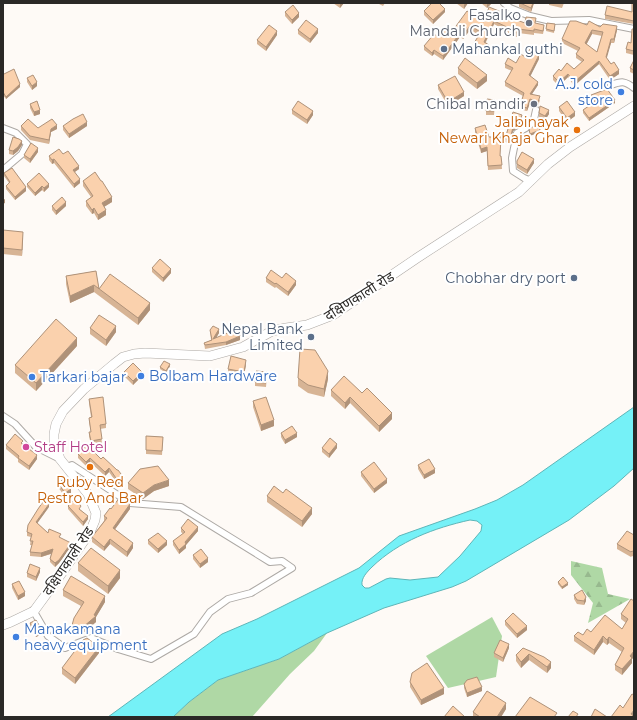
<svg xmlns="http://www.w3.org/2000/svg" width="637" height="720" viewBox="0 0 637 720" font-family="Montserrat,'Noto Sans Devanagari',sans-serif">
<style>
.green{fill:#afd8a5}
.forest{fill:url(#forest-firs)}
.water{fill:#75f1f7;stroke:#5eb5b8;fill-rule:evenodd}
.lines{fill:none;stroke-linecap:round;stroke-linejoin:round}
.minor-casing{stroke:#ada9a5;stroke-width:8}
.secondary-casing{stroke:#ada9a5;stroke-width:10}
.minor{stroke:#fff;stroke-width:6}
.secondary{stroke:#fff;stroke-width:9}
.wall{fill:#d7b495;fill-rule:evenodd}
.shaded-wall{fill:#af9279}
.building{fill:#fad1ad;stroke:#af9279;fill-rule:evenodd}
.worship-dot{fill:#6b7280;stroke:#fff;stroke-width:1.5}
.service-dot{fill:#5c6f8a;stroke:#fff;stroke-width:1.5}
.shop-dot{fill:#3f7fe0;stroke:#fff;stroke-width:1.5}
.food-dot{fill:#e8710a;stroke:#fff;stroke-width:1.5}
.hotel-dot{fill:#d1479c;stroke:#fff;stroke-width:1.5}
.labels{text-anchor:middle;stroke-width:4;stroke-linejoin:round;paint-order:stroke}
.worship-label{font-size:14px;fill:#5b616d;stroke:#fff;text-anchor:end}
.service-label{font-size:14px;fill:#4e5e75;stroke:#fff;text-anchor:end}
.shop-label{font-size:14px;fill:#366cbe;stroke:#fff;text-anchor:start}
.food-label{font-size:14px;fill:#c56008;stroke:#fff;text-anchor:end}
.street-label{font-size:14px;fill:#2a2826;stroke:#fff}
.hotel-label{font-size:14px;fill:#b23c85;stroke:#fff;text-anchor:start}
</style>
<defs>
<pattern id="forest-firs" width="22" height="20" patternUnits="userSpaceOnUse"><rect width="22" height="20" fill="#afd8a5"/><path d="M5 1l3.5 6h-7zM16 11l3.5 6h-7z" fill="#97b98e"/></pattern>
</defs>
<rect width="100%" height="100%" fill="#fefaf6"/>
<g class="green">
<polygon points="492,617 502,636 496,677 448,688 426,656"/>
<polygon points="327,633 314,651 290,674 252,717 173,717 189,702 218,680 279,659"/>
</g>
<polygon class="forest" points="571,561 602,568 608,594 630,599 588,623 593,603 571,575"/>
<path class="water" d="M634 407V468L614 486 569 520 466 581 452 587 384 608 327 633 279 659 218 680 189 702 173 717H108L222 634 257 619 359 568 399 536 475 509 497 500 523 485ZM470 520 477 521 482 525 481 531 460 556 438 577 410 580 390 578 386 579 369 588H365L362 585C361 578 367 572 372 567 399 541 434 528 470 520Z"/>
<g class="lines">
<g class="minor-casing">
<g id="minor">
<polyline points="504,3 510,8 530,16 551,21 589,20 634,29"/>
<path d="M611 85C622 81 625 81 634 88"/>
<polyline points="3,128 16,133 27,144 22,154 3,170"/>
<polyline points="531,181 524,178 513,171 512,158 517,133 533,124 536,110"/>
<polyline points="3,416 15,424 36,447 60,459"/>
<polyline points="33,610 48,636 65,648 91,638 118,649 151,659 194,634 210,612 228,599 251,593 292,568 282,561 270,562 181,507 130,503 72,465 66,467"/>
</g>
</g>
<g class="secondary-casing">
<polyline id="secondary" points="3,625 11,622 34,611 64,570 90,532 95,520 96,513 88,494 60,459 54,441 54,434 56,424 63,411 84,389 114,364 123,357 134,354 145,353 210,356 243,347 272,331 286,328 307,325 333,315 417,258 519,192 548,164 570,147 634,106"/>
</g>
<use href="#minor" class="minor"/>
<use href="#secondary" class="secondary"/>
</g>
<g class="wall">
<polygon points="333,3 344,3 340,8"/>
<polygon points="377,3 385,3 383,6"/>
<polygon points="456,3 468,3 464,9"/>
<polygon points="481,3 492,3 487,8"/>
<polygon points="519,3 534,3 531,12 519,7"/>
<polygon points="549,3 564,3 562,8 549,5"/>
<polygon points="634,3 634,24 605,19 605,15 632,12"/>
<polygon points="424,11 445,12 433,24 424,15"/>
<polygon points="285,12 299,17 292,24 285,16"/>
<polygon points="509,18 525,23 536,24 544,29 543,34 534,33 534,35 518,33 517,37 508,34 508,32 494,24 486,42 489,49 485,54 474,46 474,43 479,35 470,30 463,39 460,37 443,60 434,54 432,56 424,50 424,46 438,37 484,22"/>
<polygon points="547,23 555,24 554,33 546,31"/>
<path d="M587 25 617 30 614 43H611L606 58 611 64 619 74 610 80 599 64 574 86 568 77 559 86 553 80V76L561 71 574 69 582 62 576 58V54L578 51 562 43V39ZM592 34 602 36 597 52 586 45Z"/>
<polygon points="634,29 634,55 626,53 626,49 631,43"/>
<polygon points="298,30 318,33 310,43 298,34"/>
<polygon points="277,35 266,51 257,44 257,40"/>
<polygon points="525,57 539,59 530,76 538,85 532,94 540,100 538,106 530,103 527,111 520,110 520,106 523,96 505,86 505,82 512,71 505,68 505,64 516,63"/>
<polygon points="634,60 634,74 630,72 630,68"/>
<polygon points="458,68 487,81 477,89 458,74"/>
<polygon points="3,73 20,87 6,99 3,95"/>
<polygon points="27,78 37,86 32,90 27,82"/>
<polygon points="438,85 464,96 448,106 438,89"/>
<polygon points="591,95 615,103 589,121 583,113 583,110 594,102 591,99"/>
<polygon points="30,104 40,114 34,116 30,108"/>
<polygon points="495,104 494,115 486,115 486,111"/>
<polygon points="559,107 575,116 567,122 559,111"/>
<polygon points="292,110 313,115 307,124 292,114"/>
<polygon points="539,113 549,114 545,120 539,117"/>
<polygon points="522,119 519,127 513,131 510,144 505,142 505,139"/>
<polygon points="21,126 38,128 57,129 51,132 49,144 30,140 21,130"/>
<polygon points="63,126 87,126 69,138 63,130"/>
<polygon points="475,128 489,137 500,156 501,156 502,169 488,170 487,151 481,153 475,132"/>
<polygon points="22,145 18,151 13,155 9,154 9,150"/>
<polygon points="38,152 30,163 24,158 24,155"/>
<polygon points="63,154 79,169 75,172 80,183 74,188 54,163 52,164 49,160 49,156"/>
<polygon points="517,161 534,163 527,174 517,168"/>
<polygon points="4,173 26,191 15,200 6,189 6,186 9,183 4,176"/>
<polygon points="83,181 112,202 104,207 106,215 98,220 94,213 92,214 86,206 86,201 91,197 83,186"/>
<polygon points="27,184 49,187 44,192 42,190 35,196 27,187"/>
<polygon points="52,206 66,206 56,215 52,210"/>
<polygon points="3,230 23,238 22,256 3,254"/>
<polygon points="152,268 171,273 163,282 152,272"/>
<polygon points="96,271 99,289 150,310 138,325 94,292 70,303 66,284 66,276"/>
<polygon points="266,278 296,285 288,296 276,287 275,288 266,282"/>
<polygon points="90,328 116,332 106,346 90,334"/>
<polygon points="210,330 219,333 216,338 240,340 226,345 205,349 204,343 211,340"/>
<polygon points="77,346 36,391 15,373 15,365"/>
<polygon points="246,364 244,376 228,373 228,369"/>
<polygon points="170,366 166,373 160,369 160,367"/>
<polygon points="124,372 142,376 133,385 124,376"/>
<polygon points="267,376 266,387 255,386 255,382"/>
<polygon points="298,378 328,379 324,397 308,393 298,386"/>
<polygon points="331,390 362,393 392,419 379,432 350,403 345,409 331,396"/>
<polygon points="89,399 106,424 106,428 100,429 102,443 91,445 89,436 89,432 91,432 89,422 89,418 91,417 89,403"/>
<polygon points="253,401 274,426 261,431 253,407"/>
<polygon points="281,433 297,437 285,444 281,437"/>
<polygon points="146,436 163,437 162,455 146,454"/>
<polygon points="6,445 23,445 37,459 29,470 18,462 18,459 6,449"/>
<polygon points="87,445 124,482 118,485 109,472 105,476 90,462 86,466 78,458 78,454"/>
<polygon points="322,448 337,448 329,458 322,452"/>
<polygon points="418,465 435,473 424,479 418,469"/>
<polygon points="361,472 387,483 374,493 361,476"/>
<polygon points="58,483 71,493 65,497 58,487"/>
<polygon points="128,483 169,486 154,491 143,499 128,489"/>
<polygon points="267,496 312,514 302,527 267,502"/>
<polygon points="68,506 81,510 88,519 83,526 68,509"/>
<polygon points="49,507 37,523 48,533 60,538 71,547 59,563 55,567 50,562 50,559 51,554 41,557 30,556 30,552 32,545 30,545 31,537 27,536 27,532"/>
<polygon points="111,509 130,509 115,529 133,548 127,557 110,544 104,551 92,542 92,537 104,521 104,516"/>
<polygon points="181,528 198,531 186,545 186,548 179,554 173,545 173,541 183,534 181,532"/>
<polygon points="634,535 634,557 632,556 631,557 617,549 617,544"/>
<polygon points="148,540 167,545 158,553 148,544"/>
<polygon points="193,555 208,562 200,568 193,559"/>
<polygon points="78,563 120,578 108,594 78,571"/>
<polygon points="40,572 36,581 27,577 27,573"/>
<polygon points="558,582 568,585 562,589 558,584"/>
<polygon points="12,584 25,596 18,600 12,588"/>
<polygon points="63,590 105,602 96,617 96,622 83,633 71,635 71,629 81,606 63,596"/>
<polygon points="574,595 586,601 584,605 577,604 574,599"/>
<polygon points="634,601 634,657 632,659 632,663 622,675 615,670 615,665 622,652 609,643 607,645 603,642 594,655 574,641 574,636 583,635 591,632 622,629 626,623 621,619 621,614"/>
<polygon points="505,621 527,630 517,638 505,625"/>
<polygon points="30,623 42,634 36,637 30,627"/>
<polygon points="509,648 503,662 494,657 494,653"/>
<polygon points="523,648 551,668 547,673 529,660 521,668 516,661 516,655"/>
<polygon points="99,653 75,684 62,674 62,668"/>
<polygon points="410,682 444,694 421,705 410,687"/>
<polygon points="464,684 482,691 467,697 464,688"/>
<polygon points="506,709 501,717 473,717 473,712"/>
</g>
<g class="shaded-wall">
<polygon points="341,3 344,3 340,8 340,4"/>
<polygon points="465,3 468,3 464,9 464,5"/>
<polygon points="488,3 492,3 487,8 487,4"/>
<polygon points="533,3 534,3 531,12 531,8"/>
<polygon points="445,9 445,12 433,24 433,20"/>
<polygon points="299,13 299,17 292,24 292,20"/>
<polygon points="494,21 494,24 484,45 484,42"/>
<polygon points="470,26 470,30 463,39 463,35"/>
<polygon points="617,26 617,30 614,43 614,39"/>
<polygon points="318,29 318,33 310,43 310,39"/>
<polygon points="592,30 592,34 585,47 585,43"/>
<polygon points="277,31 277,35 266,51 266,47"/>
<polygon points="460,33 460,37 443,60 443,56"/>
<polygon points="611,39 611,43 606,61 606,57"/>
<polygon points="489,45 489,49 485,54 485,50"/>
<polygon points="434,50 434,54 432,56 432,53"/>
<polygon points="539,55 539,59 529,79 529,75"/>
<polygon points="599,61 599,64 574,86 574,82"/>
<polygon points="619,70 619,74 610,80 610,76"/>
<polygon points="568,74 568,77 559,86 559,82"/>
<polygon points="487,75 487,81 477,89 477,83"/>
<polygon points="37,82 37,86 32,90 32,86"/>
<polygon points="538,82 538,85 530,97 530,94"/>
<polygon points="20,84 20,87 6,99 6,97"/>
<polygon points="464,92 464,96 448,106 448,102"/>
<polygon points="530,99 530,103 527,111 527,108"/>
<polygon points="615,100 615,103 589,121 589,118"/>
<polygon points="40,110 40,114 34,116 34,112"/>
<polygon points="549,110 549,114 545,120 545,116"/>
<polygon points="313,111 313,115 307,124 307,120"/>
<polygon points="575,112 575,116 567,122 567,118"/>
<polygon points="522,115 522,119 519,127 513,131 510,144 510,140 513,127"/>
<polygon points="87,122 87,126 69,138 69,134"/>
<polygon points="57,125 57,129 51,132 49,144 49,140 51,129"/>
<polygon points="540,130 540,132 530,136 530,134"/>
<polygon points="22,141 22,145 18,151 13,155 13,151"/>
<polygon points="487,147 487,151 481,153 481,149"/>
<polygon points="38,148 38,152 30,163 30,159"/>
<polygon points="54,159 54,163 52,164 52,160"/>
<polygon points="534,159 534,163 527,174 527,170"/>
<polygon points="79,166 79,169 73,173 73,170"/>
<polygon points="80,179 80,183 74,188 74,184"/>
<polygon points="49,184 49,187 44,192 44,188"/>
<polygon points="42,186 42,190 35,196 35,193"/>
<polygon points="26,187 26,191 15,200 15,197"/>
<polygon points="112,197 112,202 102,208 102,203"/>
<polygon points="5,199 5,203 3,204 3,200"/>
<polygon points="66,202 66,206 56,215 56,211"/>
<polygon points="94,208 94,213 92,214 92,210"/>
<polygon points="106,210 106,215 98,220 98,215"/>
<polygon points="23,232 23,238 22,256 22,250"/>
<polygon points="171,269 171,273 163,282 163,278"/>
<polygon points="296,281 296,285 288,296 288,292"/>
<polygon points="94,285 94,292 70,303 70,296"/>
<polygon points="150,303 150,310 138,325 138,318"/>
<polygon points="116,326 116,332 106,346 106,340"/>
<polygon points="219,329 219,333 213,343 213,339"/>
<polygon points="240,336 240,340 226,345 226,342"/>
<polygon points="77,338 77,346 36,391 36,383"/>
<polygon points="246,360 246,364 244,376 244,372"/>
<polygon points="170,364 170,366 166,373 166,371"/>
<polygon points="328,371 328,379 324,397 324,389"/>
<polygon points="142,372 142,376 133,385 133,381"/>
<polygon points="350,397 350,403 345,409 345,403"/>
<polygon points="392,413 392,419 379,432 379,426"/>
<polygon points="274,420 274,426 261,431 261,425"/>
<polygon points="297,433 297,437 285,444 285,440"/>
<polygon points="337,444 337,448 329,458 329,454"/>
<polygon points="37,455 37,459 29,470 29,466"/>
<polygon points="90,458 90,462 86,466 86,462"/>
<polygon points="109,468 109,472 105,476 105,472"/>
<polygon points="435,469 435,473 424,479 424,475"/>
<polygon points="124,478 124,482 118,485 118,481"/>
<polygon points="387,479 387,483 374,493 374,489"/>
<polygon points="169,480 169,486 154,491 143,499 143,493 154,485"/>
<polygon points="71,489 71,493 65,497 65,493"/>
<polygon points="49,504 49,507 36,525 36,522"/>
<polygon points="130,504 130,509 113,532 113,528"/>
<polygon points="312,508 312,514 302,527 302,521"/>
<polygon points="88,516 88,519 83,526 83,522"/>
<polygon points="198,527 198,531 186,545 186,548 179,554 179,550"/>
<polygon points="110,539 110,544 104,551 104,547"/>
<polygon points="167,541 167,545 158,553 158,549"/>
<polygon points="71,543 71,547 59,563 55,567 55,563"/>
<polygon points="133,543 133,548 127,557 127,552"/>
<polygon points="53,549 53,553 41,557 41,553"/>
<polygon points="208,558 208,562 200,568 200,564"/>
<polygon points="40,568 40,572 36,581 36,577"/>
<polygon points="120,570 120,578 108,594 108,586"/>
<polygon points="568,583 568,585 562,589 562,587"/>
<polygon points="25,592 25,596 18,600 18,596"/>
<polygon points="105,596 105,602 96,617 96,622 83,633 83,627 94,615"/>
<polygon points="586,597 586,601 584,605 584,601"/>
<polygon points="527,626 527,630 517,638 517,634"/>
<polygon points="42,630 42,634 36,637 36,633"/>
<polygon points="603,636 603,642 594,655 594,650"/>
<polygon points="609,637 609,643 607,645 607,640"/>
<polygon points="509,644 509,648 503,662 503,658"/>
<polygon points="99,647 99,653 75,684 75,678"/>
<polygon points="634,651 634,657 632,659 632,663 622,675 622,669 630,656"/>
<polygon points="529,654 529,660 521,668 521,662"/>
<polygon points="551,662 551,668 547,673 547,667"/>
<polygon points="482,687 482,691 467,697 467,693"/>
<polygon points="444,688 444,694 421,705 421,700"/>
<polygon points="506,703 506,709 501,717 497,717"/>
<polygon points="634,710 634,715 633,717 631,717 631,714"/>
</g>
<g class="building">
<polygon points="432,3 439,3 445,9 433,20 424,11"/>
<polygon points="520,3 533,3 531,8"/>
<polygon points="632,3 634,3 634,21 605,15 607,6 632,12"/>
<polygon points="293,5 299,13 292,20 285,12"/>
<polygon points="489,7 509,15 508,17 525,23 526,17 536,18 535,23 544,25 543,31 534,29 534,31 518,29 517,33 508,30 509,28 494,21 484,42 489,45 485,50 474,43 481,32 470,26 463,35 460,33 443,56 434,50 432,53 424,46 434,34 438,37 445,28 451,33 467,11 484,22"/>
<polygon points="306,20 318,29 310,39 298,30"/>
<path d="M570 21H576L587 25 589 21 600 27 603 24 617 26 614 39H611L606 57 611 64 614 62 619 70 610 76 599 61 574 82 568 74 559 82 553 76 559 69 561 71 567 63 574 69 584 60 576 54 580 48 562 39ZM592 30 603 32 597 52 585 43Z"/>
<polygon points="547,23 555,24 554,31 546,29"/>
<polygon points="269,25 277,31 266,47 257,40"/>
<polygon points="632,29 634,29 634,51 626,49 628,42 631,43"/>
<polygon points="530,49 539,55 529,75 538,82 530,94 540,96 538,102 530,99 527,108 520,106 524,93 505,82 513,68 505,64 508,58 516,63 521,54 525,57"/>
<polygon points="465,58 487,75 477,83 458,68"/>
<polygon points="634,60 634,70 630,68"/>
<polygon points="14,69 20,84 6,97 3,92 3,73 4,74"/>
<polygon points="33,75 37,82 32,86 27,78"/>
<polygon points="455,76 464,92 448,102 438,85"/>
<polygon points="607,89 615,100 589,118 583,110 596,101 591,95"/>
<polygon points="487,99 495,100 494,111 486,111"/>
<polygon points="37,101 40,110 34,112 30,104"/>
<polygon points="298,101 313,111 307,120 292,110"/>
<polygon points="567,101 575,112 567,118 559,107"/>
<polygon points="540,106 549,110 545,116 539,113"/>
<polygon points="513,112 522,115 519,123 513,127 510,140 505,139"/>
<polygon points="83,114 87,122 69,134 63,126 73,119"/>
<polygon points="28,119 38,128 52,119 57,125 51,129 49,140 30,136 21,126"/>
<polygon points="538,124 540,130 530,134 529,129"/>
<polygon points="485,125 489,137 501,137 500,156 501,156 502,165 488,166 487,147 481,149 475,128"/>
<polygon points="13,137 19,139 22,141 18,147 13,151 9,150"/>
<polygon points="31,143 38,148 30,159 24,155"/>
<polygon points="59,149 63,154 68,151 79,166 73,170 80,179 74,184 54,159 52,160 49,156"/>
<polygon points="522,152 534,159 527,170 517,164 517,161"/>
<polygon points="12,168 26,187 15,197 6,186 10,182 4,173"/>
<polygon points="95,172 101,181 102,181 112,197 102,203 106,210 98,215 94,208 92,210 86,201 93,196 83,181"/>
<polygon points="39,173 49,184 44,188 42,186 35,193 27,184"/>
<polygon points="62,197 66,202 56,211 52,206"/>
<polygon points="3,230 23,232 22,250 3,248"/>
<polygon points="160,259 171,269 163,278 152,268"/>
<polygon points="271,270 282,278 286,273 296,281 288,292 276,283 275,284 266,278"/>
<polygon points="96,271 99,289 110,274 150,303 138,318 94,285 70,296 66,276"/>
<polygon points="99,315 116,326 106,340 90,328"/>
<polygon points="56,319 77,338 36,383 15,365"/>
<polygon points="213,326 219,329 213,339 237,329 240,336 226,342 205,345 204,343 212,340 210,330"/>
<polygon points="300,349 315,350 328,371 324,389 308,385 298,378"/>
<polygon points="231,356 246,360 244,372 228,369"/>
<polygon points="164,361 170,364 166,371 160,367"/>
<polygon points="133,363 142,372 133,381 124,372"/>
<polygon points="256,371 267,372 266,383 255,382"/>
<polygon points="344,376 362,393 367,388 392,413 379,426 350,397 345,403 331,390"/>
<polygon points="103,397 106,424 100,425 102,439 91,441 89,432 91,432 89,418 92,417 89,399"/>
<polygon points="266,397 274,420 261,425 253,401"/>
<polygon points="292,426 297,433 285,440 281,433"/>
<polygon points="15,434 23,441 21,443 37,455 29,466 18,458 19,456 6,445"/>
<polygon points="146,436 163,437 162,451 146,450"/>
<polygon points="330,438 337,444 329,454 322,448"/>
<polygon points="87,445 101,459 103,457 117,470 118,470 124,478 118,481 109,468 105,472 90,458 86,462 78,454"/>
<polygon points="429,459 435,469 424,475 418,465"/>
<polygon points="374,462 387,479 374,489 361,472"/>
<polygon points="158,466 169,480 154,485 143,493 128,483 140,469"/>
<polygon points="64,479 71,489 65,493 58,483"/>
<polygon points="274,486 283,493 286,489 312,508 302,521 267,496"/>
<polygon points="120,497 130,504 113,528 133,543 127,552 110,539 104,547 92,537 107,518 104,516 110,508 111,509"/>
<polygon points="45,499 49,504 36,522 48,533 49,529 61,534 59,537 71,543 59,560 55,563 50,559 53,549 41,553 30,552 33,541 30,541 32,534 27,532 28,525 38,509"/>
<polygon points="75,499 81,506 79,509 88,516 83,522 68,506"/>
<polygon points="188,519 198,527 185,542 186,544 179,550 173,541 185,532 181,528"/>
<polygon points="627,531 634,535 634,552 632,551 631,552 617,544"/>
<polygon points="158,533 167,541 158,549 148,540"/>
<polygon points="91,548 120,570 108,586 78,563"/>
<polygon points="201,549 208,558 200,564 193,555"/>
<polygon points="30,564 40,568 36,577 27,573"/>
<polygon points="71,576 105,596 94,615 96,616 83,627 71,629 74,618 84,602 63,590"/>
<polygon points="563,577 568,583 562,587 558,582"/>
<polygon points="19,581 25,592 18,596 12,584"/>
<polygon points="582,590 586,597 584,601 577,600 574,595"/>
<polygon points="631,599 634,601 634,651 630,656 632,658 622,669 615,665 624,648 609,637 607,640 603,636 594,650 574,636 578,632 583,635 587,629 591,632 605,615 622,629 628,619 621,614"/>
<polygon points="513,613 527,626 517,634 505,621"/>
<polygon points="36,620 42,630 36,633 30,623"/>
<polygon points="87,638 99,647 75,678 62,668 83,640"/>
<polygon points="500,640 509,644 503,658 494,653"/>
<polygon points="523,648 544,657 551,662 547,667 529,654 521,662 516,655"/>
<polygon points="427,663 444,688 421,700 410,682 412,673"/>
<polygon points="477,677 482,687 467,693 464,684 467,680"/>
<polygon points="487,691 506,703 497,717 480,717 473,712"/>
<polygon points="632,694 634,695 634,710 631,714 633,715 631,717 611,717 620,705 623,708"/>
<polygon points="530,697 557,713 554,717 515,717"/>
<polygon points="453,706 465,717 444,717"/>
<polygon points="595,709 607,717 591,717"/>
<polygon points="573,711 578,714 576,717 568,717"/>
</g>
<g class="worship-dot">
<circle cx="529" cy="23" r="4"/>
<circle cx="534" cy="104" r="4"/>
</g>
<g class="service-dot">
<circle cx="444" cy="49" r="4"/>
<circle cx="574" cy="278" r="4"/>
<circle cx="311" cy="337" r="4"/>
</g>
<g class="shop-dot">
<circle cx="621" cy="92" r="4"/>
<circle cx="141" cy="376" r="4"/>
<circle cx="32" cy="377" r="4"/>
<circle cx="16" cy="637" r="4"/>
</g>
<g class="food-dot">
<circle cx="577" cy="130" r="4"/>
<circle cx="90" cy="467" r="4"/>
</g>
<circle class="hotel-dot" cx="26" cy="447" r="4"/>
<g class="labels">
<g class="worship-label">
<text x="521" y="20">Fasalko<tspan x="521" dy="16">Mandali Church</tspan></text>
<text x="526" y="109">Chibal mandir</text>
</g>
<g class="service-label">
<text x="452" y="54" text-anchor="start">Mahankal guthi</text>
<text x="566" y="283">Chobhar dry port</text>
<text x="303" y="334">Nepal Bank<tspan x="303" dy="16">Limited</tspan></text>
</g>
<g class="shop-label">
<text x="613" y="89" text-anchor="end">A.J. cold<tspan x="613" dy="16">store</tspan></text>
<text x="149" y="381">Bolbam Hardware</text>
<text x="40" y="382">Tarkari bajar</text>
<text x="24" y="634">Manakamana<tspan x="24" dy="16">heavy equipment</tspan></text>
</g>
<g class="food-label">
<text x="569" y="127">Jalbinayak<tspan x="569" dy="16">Newari Khaja Ghar</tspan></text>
<text x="90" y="487" text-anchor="middle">Ruby Red<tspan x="90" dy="16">Restro And Bar</tspan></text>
</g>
<g class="street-label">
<text transform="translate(359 296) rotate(-32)" y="5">दक्षिणकाली रोड</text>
<text transform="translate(68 561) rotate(-56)" y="5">दक्षिणकाली रोड</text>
</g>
<g class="hotel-label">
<text x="34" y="452">Staff Hotel</text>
</g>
</g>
<rect width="637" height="720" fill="none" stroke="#2a2826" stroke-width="8"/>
</svg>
